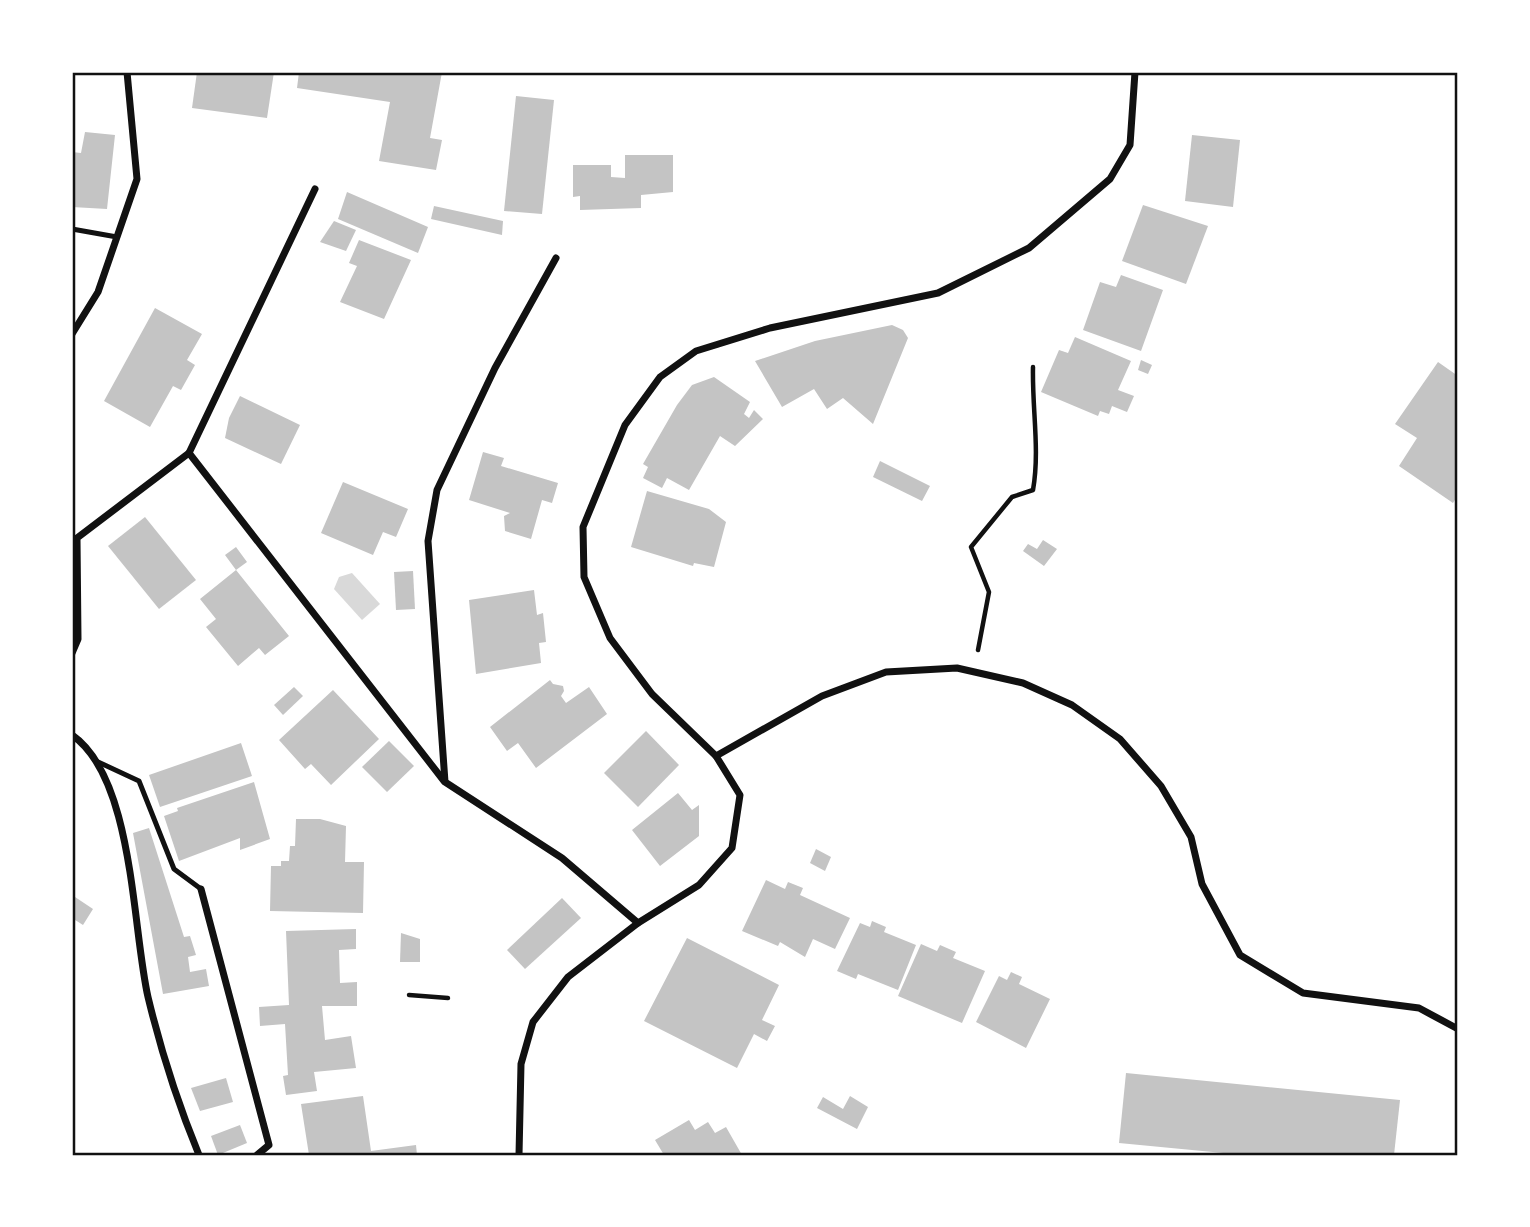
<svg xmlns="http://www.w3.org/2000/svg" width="1530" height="1227" viewBox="0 0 1530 1227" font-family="'Libre Baskerville',serif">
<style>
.water{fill:#d9d9d9}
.building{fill:#c4c4c4}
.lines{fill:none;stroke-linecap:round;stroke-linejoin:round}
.path{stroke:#111;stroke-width:4.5}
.service{stroke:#111;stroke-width:5}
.minor{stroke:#111;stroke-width:7}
.neatline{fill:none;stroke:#111;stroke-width:2.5}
</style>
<rect width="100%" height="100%" fill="#fff"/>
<polygon class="water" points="352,573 380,604 362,620 334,589 339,577"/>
<g class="building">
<polygon points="197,72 274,72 267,118 192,108"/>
<polygon points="299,72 442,72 430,138 442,140 436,170 379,161 390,102 297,88"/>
<polygon points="516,96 554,100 542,214 504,211"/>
<polygon points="85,132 115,135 107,209 72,207 72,152 81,153"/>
<polygon points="1192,135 1240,140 1233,207 1185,201"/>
<polygon points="625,155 673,155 673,192 641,195 641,208 580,210 580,196 573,197 573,165 611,165 611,177 625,178"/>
<polygon points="347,192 428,227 418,253 338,219"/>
<polygon points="1143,205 1208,226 1186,284 1122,261"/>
<polygon points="434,206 503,221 502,235 431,219"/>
<polygon points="334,221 356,230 346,251 320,242"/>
<polygon points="359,240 411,260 384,319 340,302 357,266 349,263"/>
<polygon points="1121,275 1163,290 1141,351 1083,330 1100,282 1116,287"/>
<polygon points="155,308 202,334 187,360 195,365 181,390 173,386 150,427 104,401"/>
<polygon points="892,325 903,330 908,338 873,424 843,398 827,409 814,389 782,407 755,361 815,341"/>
<polygon points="1075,337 1131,361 1118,390 1134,396 1127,412 1112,406 1109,414 1100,411 1098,416 1041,392 1059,350 1068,353"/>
<polygon points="1141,360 1152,365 1148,374 1138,370"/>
<polygon points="1438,362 1458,376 1458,495 1453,503 1399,466 1417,438 1395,424"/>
<polygon points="714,377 750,402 744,414 749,418 754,410 763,419 735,446 720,436 689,490 667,478 662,488 643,478 648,467 643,464 677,405 692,385"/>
<polygon points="240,396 300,425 281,464 225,438 229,418"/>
<polygon points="483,452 504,458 501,466 558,483 552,503 542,500 531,539 505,531 504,516 510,513 469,500"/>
<polygon points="880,461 930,486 922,501 873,477"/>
<polygon points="343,482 408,509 396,537 383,532 373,555 321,533"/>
<polygon points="647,491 709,509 726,522 714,567 694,563 693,566 631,547"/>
<polygon points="145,517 196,580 159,609 108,546"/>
<polygon points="1043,540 1057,549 1044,566 1023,551 1028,544 1037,549"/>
<polygon points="236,547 247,562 236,570 289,636 265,655 259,648 238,666 206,627 216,619 200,599 236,570 225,555"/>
<polygon points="413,571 415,609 396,610 394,572"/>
<polygon points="534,590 537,615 543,613 546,642 539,643 541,663 476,674 469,600"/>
<polygon points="550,680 553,684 563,686 564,691 561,696 566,703 589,687 607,714 536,768 518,743 507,751 490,727"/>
<polygon points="294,687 303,696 283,715 274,705"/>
<polygon points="333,690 379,739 331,785 311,764 305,769 279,740"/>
<polygon points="646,731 679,765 638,807 604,773"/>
<polygon points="389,741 414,766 387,792 362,767"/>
<polygon points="241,743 252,776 160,807 149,775"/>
<polygon points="254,782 270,839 240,850 240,838 179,861 164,816 178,811 177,808"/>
<polygon points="678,793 692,810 699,805 699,836 660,866 632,830"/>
<polygon points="296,819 320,819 346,826 345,862 364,862 363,913 270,911 271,866 281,866 281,861 289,861 290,846 295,846"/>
<polygon points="149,828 184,937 190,936 196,955 188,957 190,972 206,969 209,986 163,994 133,833"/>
<polygon points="816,849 831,857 825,871 810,863"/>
<polygon points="766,880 785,889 788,882 803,888 800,895 850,918 835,949 813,939 805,957 780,942 778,946 742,931"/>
<polygon points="72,895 93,909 83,925 72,918"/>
<polygon points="562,898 581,918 525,969 507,950"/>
<polygon points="872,921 886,927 884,932 916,945 898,990 858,974 856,979 837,971 860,923 870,927"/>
<polygon points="356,929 356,949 339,950 340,983 357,982 357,1006 322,1006 325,1040 351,1036 356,1068 314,1072 317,1091 286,1095 283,1076 288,1075 285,1024 260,1026 259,1007 289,1005 286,931"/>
<polygon points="401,933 420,939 420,962 400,962"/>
<polygon points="687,938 779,985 762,1020 775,1026 767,1041 754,1034 737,1068 644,1021"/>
<polygon points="921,944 937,951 940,945 956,952 953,958 985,971 962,1023 898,996"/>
<polygon points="1011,972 1022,977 1019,984 1050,999 1026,1048 976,1022 999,976 1007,980"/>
<polygon points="1126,1073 1400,1100 1394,1155 1244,1155 1119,1143"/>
<polygon points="226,1078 233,1102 200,1111 191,1088"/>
<polygon points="363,1096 371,1151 416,1145 417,1155 309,1155 301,1104"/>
<polygon points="850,1096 868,1107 857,1129 817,1108 823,1097 843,1109"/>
<polygon points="689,1120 695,1130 708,1122 715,1133 726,1127 742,1155 664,1155 655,1140"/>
<polygon points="240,1125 247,1143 218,1155 211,1136"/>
</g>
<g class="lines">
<g class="path">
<path d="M978 650 989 592 971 547 1012 497 1033 490C1040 450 1032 409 1033 367"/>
<polyline points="409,995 448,998"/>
</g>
<g class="service">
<polyline points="72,229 117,237"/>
<polyline points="96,761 139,781 174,869 201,889"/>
</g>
<g class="minor">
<polyline points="315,189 189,453 444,781"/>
<polyline points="556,258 495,368 437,490 428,541 445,782 562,858 638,923"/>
<polyline points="72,334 98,292 137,179 127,72"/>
<polyline points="72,653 78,639 77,538 189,453"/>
<path d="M72 735C134 778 132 927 148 997 161 1051 178 1104 199 1155"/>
<polyline points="716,756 822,696 886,672 957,668 1023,683 1072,705 1120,739 1161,786 1191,837 1202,884 1240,955 1303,993 1419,1008 1458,1029"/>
<polyline points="201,889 269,1145 257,1155"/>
<polyline points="519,1155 521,1064 533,1022 568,977 638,923 699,885 732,848 740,795 716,756 652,694 610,638 584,577 583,527 625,425 660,377 696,351 770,328 938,293 1029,248 1110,179 1130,145 1135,72"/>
</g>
</g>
<rect width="1530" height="1227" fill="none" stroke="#ffffff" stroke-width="147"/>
<rect x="74" y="74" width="1382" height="1080" class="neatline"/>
</svg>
